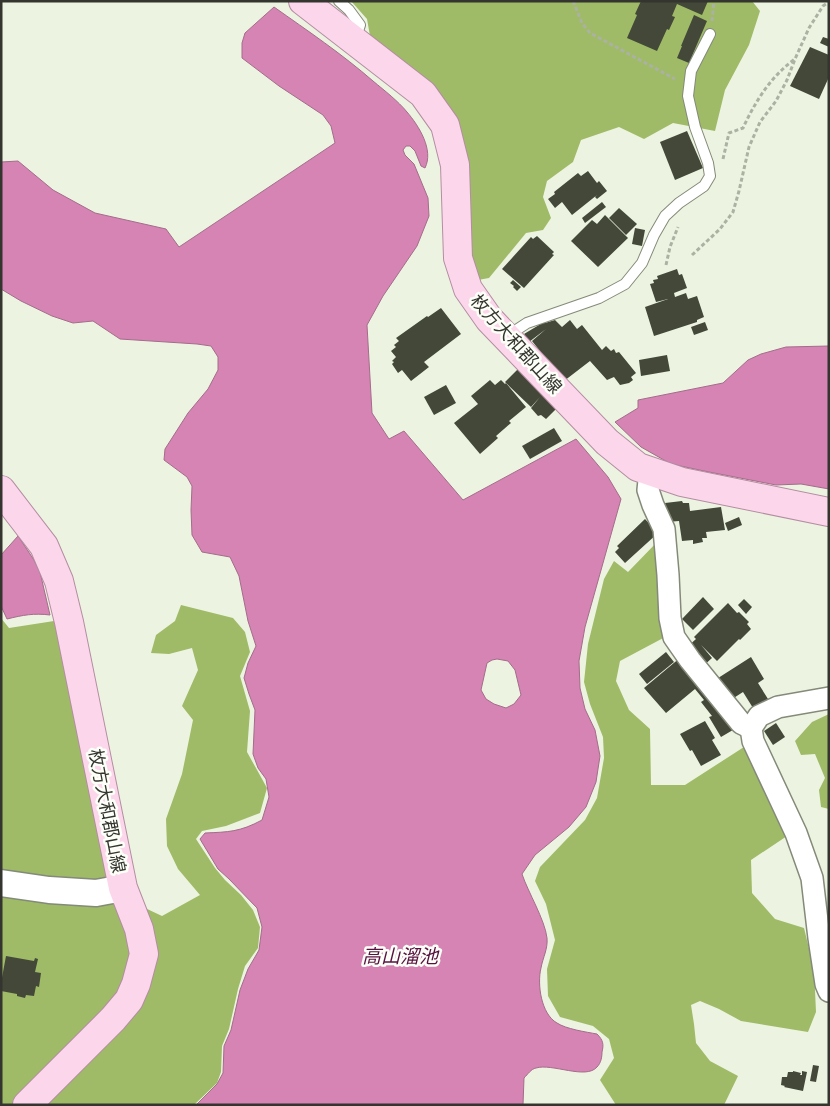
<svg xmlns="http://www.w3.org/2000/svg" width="830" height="1106" viewBox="0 0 830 1106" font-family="Roboto,'Noto Sans JP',sans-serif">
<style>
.forest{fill:#9fbb67}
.water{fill:#d584b3;stroke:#a46c8b;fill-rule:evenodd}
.building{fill:#434839}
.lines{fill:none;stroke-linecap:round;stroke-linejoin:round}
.service-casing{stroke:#848a79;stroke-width:12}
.minor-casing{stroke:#848a79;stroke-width:24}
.tertiary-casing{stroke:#848a79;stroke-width:29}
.primary-casing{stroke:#b48da1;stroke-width:30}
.path{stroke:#acb2a3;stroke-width:3;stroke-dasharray:4 2.5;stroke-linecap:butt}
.service{stroke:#fff;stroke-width:10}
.minor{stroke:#fff;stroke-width:21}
.tertiary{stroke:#fff;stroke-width:26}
.primary{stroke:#fcd7ec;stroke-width:28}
.labels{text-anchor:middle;stroke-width:5;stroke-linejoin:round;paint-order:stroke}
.street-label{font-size:18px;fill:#33352e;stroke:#fcfff7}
.water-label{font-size:19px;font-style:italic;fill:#581040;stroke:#fcfff7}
</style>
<rect width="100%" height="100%" fill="#ecf4e1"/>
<g class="forest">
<polygon points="351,1 752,1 760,11 749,45 725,90 715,131 673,123 644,139 619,127 581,140 573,162 547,181 543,197 551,218 543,230 526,233 489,278 478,280 470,265 465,153 370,36 367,19"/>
<polygon points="660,539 667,636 620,661 616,681 629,710 650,729 651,785 685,785 744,747 790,834 751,860 752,893 775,919 804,928 814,969 816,1012 808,1032 741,1021 719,1009 700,1001 691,1005 694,1024 696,1043 710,1061 738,1076 724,1105 616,1105 600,1080 614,1058 609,1039 593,1026 560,1017 548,996 547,969 555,940 546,904 535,881 540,867 585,820 597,798 604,758 603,737 590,704 584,682 588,644 604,579 614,561 628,572"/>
<polygon points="181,605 233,618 245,632 250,652 240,676 250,711 247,752 267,788 260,813 226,826 202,831 196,839 215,868 225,880 241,895 253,910 260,927 258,948 245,966 238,989 229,1029 222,1046 221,1072 217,1083 194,1105 1,1105 1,618 9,628 54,621 87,776 145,908 162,916 200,895 178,869 167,846 166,819 182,774 193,720 182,706 198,670 192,648 169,654 151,653 156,635 175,621"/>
<polygon points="829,714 829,809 821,807 819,790 825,778 815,754 801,755 795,741 812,722"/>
</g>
<g class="water">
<path d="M274 7C308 31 342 54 373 81 385 91 398 101 407 112 419 126 434 150 425 168L421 166 415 151 410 146H406L403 150 405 155 414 164 428 198 429 216 417 246 383 296 367 325 372 413 389 439 404 431 463 500 576 439 608 477 621 499 585 627 579 661 580 688 585 709 595 730 600 756 596 782 586 807 569 827 535 855 522 874C528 892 545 920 547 938 548 949 543 957 541 968 537 984 541 1014 557 1023 566 1029 586 1032 597 1034 603 1040 604 1044 602 1052 602 1057 601 1063 597 1067 586 1080 552 1063 536 1068 531 1069 528 1074 524 1078L523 1105H196L217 1084 223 1073 224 1046 231 1030 240 990 248 969 259 950 262 927 257 908 229 879 218 869 200 839 205 833C228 832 240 832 262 820L269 797 266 779 258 768 253 754 255 710 249 694 244 678 248 663 256 646 248 621 239 576 230 557 202 552 192 535 191 510 192 486 187 477 164 460 165 449 188 413 208 389 218 370V357L211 346 197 344 120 339 93 321 73 323 52 316 21 301 1 289V162L18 161 53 190 95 213 166 229 179 247 335 143 331 126 323 115 279 86 242 58V43L245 33ZM497 659 508 661 515 670 521 695 514 704 506 708 494 704 486 699 481 690 487 663 492 660Z"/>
<polygon points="829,346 829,489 801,484 776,485 709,472 671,464 641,447 615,422 638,408 638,400 723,383 748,360 761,354 786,347"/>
<path d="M18 536 34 560 40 572 50 615C34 613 23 615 7 619L1 606V555Z"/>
</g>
<g class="building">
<polygon points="641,1 670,2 708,1 702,15 677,4 672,16 675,17 669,30 667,29 657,51 627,38 637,15 635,14"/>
<polygon points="694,15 707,21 689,63 677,58 682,46 681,46"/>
<polygon points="823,37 829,39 829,47 820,43"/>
<polygon points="810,47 829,55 829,77 819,99 790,86"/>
<polygon points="687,131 703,168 675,180 660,142"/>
<polygon points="588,171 597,183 599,181 607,191 597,199 595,197 597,195 572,215 562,202 555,208 548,199 555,194 554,192 578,173 581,176"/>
<polygon points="602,202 606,207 585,223 582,218"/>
<polygon points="619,208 637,224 626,235 609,218"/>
<polygon points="605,215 628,238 598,267 571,241 592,220 597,224"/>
<polygon points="635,228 645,230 642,246 632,244"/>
<polygon points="537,236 554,252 552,254 554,255 524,288 502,269 531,237 533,239"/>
<polygon points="677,269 679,275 682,274 687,288 674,293 675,297 686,293 688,299 697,296 704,317 697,320 697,322 654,336 645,307 668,299 656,302 650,284 654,283 653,280 658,279 657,276"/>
<polygon points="513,280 521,287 517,291 513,287 514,286 510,283"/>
<polygon points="441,308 461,334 424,362 429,367 411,381 402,370 398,373 392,364 394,362 392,361 396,357 391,351 396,347 394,345 399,341 396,338 427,316 428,317"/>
<polygon points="555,320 562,327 570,320 577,329 582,325 602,350 606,346 611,351 614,349 616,353 619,352 636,373 631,377 633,380 629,383 620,385 614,377 607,380 590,361 564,381 532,341 546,329 529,342 524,334 544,322 545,323"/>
<polygon points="705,322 708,330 694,335 691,327"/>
<polygon points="667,355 670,371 641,376 639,360"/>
<polygon points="519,368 558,407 546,419 541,415 538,416 531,408 540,397 531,407 505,382"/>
<polygon points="490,380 495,385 501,380 505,384 506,383 526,407 509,421 511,423 496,436 498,438 480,454 454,423 478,404 471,396"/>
<polygon points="446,385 456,403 434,415 424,397"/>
<polygon points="554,428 562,441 530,459 522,446"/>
<polygon points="682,501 683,503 689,503 690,511 721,507 725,530 706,532 707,538 702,538 703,542 693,544 693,540 682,541 679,521 667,522 665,503"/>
<polygon points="739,517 742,525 728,531 725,523"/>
<polygon points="645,519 658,533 625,563 615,552 619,548 617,546"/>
<polygon points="703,597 714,609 693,630 682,619"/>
<polygon points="744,599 752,607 746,614 738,605"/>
<polygon points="728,603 737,613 739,612 749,622 747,624 751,629 740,640 739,639 717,661 701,645 712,658 701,668 686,648 696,639 694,637"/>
<polygon points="666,652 674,662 647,684 639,674"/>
<polygon points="681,657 738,727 721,737 709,717 712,716 701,702 704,700 695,689 666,713 644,688"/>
<polygon points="751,657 764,679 758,683 768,699 753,708 743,692 729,701 715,680"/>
<polygon points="705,721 715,738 712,740 721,755 701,766 692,750 690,751 680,734"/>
<polygon points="776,723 785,737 773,745 764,731"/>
<polygon points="6,956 34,961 35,958 38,959 35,972 41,973 39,987 36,986 34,996 26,995 25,998 17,996 17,994 1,991 1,983"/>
<polygon points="813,1065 819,1066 816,1082 810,1081"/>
<polygon points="793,1071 801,1073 800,1075 802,1075 802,1071 807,1072 803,1091 784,1087 785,1086 781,1085 782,1077 787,1077 788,1072 793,1072"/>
</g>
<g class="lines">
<g class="service-casing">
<g id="service">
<polyline points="339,1 349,10 360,25 355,40"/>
<polyline points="507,336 527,323 599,298 625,284 642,263 654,235 665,216 679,203 704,186 710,176 708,163 695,127 688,96 691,71 710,34"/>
</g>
</g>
<g class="minor-casing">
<g id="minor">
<polyline points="650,471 648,490 653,505 664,529 668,575 670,618 674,637 690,660 741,723 751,728"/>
<polyline points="829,698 778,707 759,716 751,728 753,741 796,833 812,878 819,938 826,984 829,991"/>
</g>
</g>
<g class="tertiary-casing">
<polyline id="tertiary" points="1,883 49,890 96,893 123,888"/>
</g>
<g class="primary-casing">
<g id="primary">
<polyline points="303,1 423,94 445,125 455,165 458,258 468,289 489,319 607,442 638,467 682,482 829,512"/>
<polyline points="1,490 44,546 59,581 69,622 123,888 139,929 144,954 136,984 129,1000 113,1019 27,1105"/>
</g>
</g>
<g class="path">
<polyline points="573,1 582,23 590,33 675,79"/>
<polyline points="712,21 714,1"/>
<path d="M723 159 729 133 743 128C755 102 771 76 795 59"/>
<polyline points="692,255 720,229 733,212 739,191 749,147 760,122 776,101 787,80 795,59 809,28 823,6 829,2"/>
<polyline points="666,265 670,247 678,227"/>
</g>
<use href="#service" class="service"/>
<use href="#minor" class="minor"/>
<use href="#tertiary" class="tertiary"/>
<use href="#primary" class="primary"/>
</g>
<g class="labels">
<g class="street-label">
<text transform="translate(516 344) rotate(48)" y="6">枚方大和郡山線</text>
<text transform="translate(107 811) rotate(79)" y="6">枚方大和郡山線</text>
</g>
<g class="water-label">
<text x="400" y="963">高山溜池</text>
</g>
</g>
<rect width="830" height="1106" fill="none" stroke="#33352e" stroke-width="5"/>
</svg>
